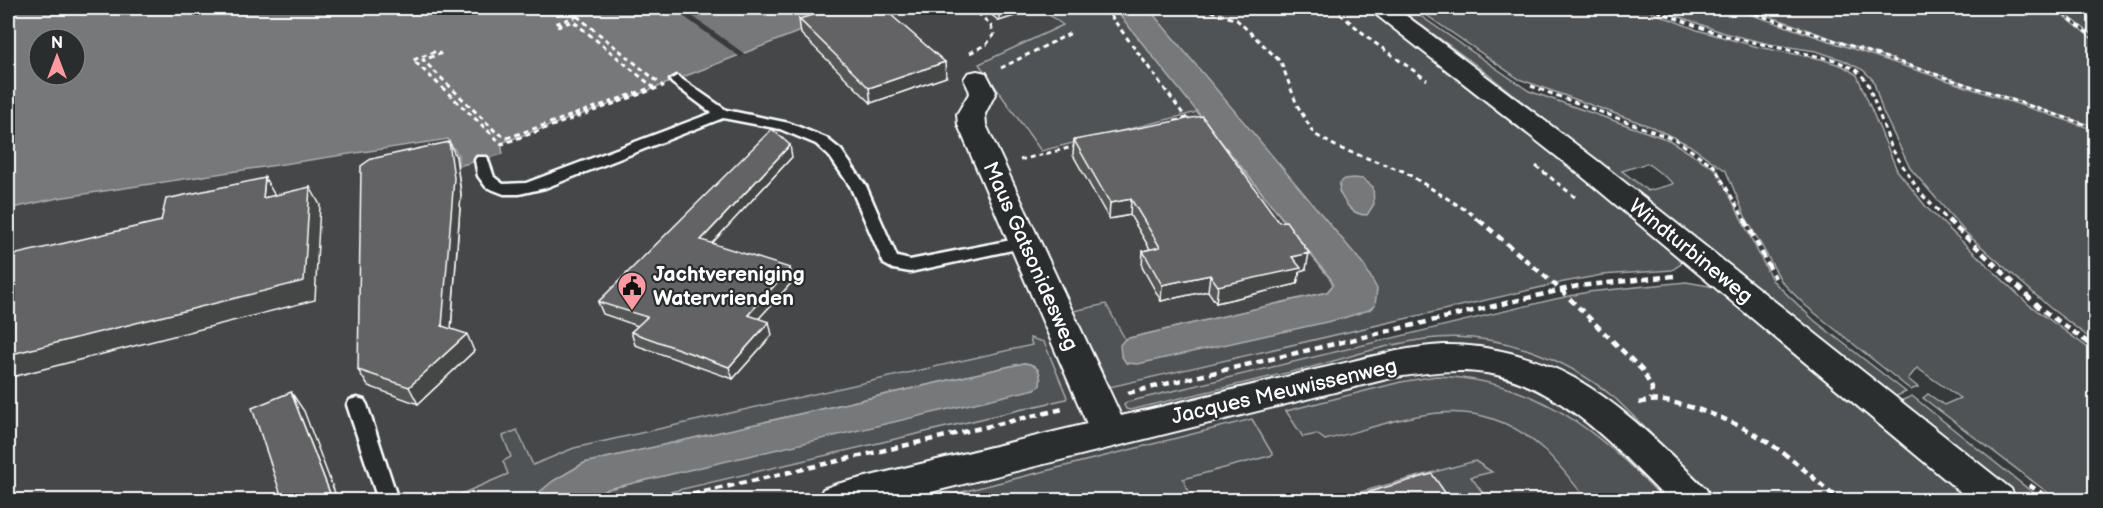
<svg xmlns="http://www.w3.org/2000/svg" width="2103" height="508" viewBox="0 0 2103 508" font-family="'Balsamiq Sans',sans-serif">
<style>
.built{fill:#444748}
.green{fill:#505354;stroke:#a8a9aa;stroke-width:1.5;fill-rule:evenodd}
.water{fill:#767879;stroke:#adaeaf;stroke-width:1.5;fill-rule:evenodd}
.pier{fill:#373a3b}
.lines{fill:none;stroke-linecap:round;stroke-linejoin:round}
.lane-casing{stroke:#fff;stroke-width:5}
.street-casing{stroke:#fff;stroke-width:4}
.path-far1{stroke:#fff;stroke-width:3;stroke-dasharray:5 4;stroke-linecap:butt}
.path{stroke:#fff;stroke-width:4.5;stroke-dasharray:7 5;stroke-linecap:butt}
.lane{fill:#2a2d2e;fill-rule:evenodd}
.street{fill:#2a2d2e;fill-rule:evenodd}
.wall{fill:#555657;stroke:#fff;stroke-width:1.5}
.shaded-wall{fill:#454647;stroke:#fff;stroke-width:1.5}
.building{fill:#636465;stroke:#fff;stroke-width:1.5}
.labels{text-anchor:middle;stroke-width:4.5;stroke-linejoin:round;paint-order:stroke}
.street-label{font-size:21px;fill:#fff;stroke:#2a2d2e}
.poi-label{font-size:21px;font-weight:bold;fill:#fff;stroke:#2a2d2e;text-anchor:start}
</style>
<rect width="100%" height="100%" fill="#373a3b"/>
<filter id="ink" filterUnits="userSpaceOnUse"><feTurbulence type="fractalNoise" baseFrequency=".0167" numOctaves="2"/><feDisplacementMap in="SourceGraphic" scale="12" xChannelSelector="R" yChannelSelector="G"/><feConvolveMatrix kernelMatrix="1 2 1 2 8 2 1 2 1" color-interpolation-filters="sRGB"/></filter>
<g filter="url(#ink)">
<polygon class="built" points="874,8 1040,8 1063,25 1041,151 1197,112 1380,341 1588,292 1651,284 1939,500 8,500 8,209 58,198 448,139 458,155 650,90 798,32"/>
<g class="green">
<polygon points="1040,8 1366,8 1561,159 1681,260 1681,264 1672,270 1602,275 1564,282 1110,387 1073,311 1106,304 1125,339 1327,292 1333,285 1331,280 1197,112 1041,151 979,64 1063,25"/>
<path d="M1398 8H1409L1529 91 1669 140 1717 170 1772 280 1815 321 1906 392 1894 397 1476 65ZM1647 163 1673 183V184L1648 191 1622 171Z"/>
<polygon points="1416,8 1642,8 1697,30 1758,47 1821,59 1843,66 1857,75 1897,170 1927,208 2028,304 2095,353 2095,500 2059,500 2047,492 1923,398 1928,394 1944,405 1960,398 1917,368 1908,379 1918,387 1911,390 1806,306 1782,282 1745,216 1726,171 1689,145 1652,127 1519,79"/>
<polygon points="1656,8 1731,8 2095,130 2095,342 2049,307 1965,232 1910,168 1883,112 1873,80 1863,70 1843,60 1816,51 1769,44 1724,33"/>
<polygon points="1747,8 2054,8 2095,41 2095,127 1855,47"/>
<polygon points="2058,8 2095,8 2095,37"/>
<path d="M1686 282 1715 287 1971 500H1718L1616 399C1563 356 1496 330 1426 339 1388 344 1349 357 1312 367 1251 381 1191 396 1130 410L1126 409 1124 405 1127 402 1551 300 1588 292Z"/>
<path d="M1030 338 1044 342 1067 397 1066 399 636 500H584L608 489 1040 385C1042 372 1037 364 1024 363L584 463 553 481 530 500H447L508 474 503 461 511 457 503 436 517 430 533 465 574 448 1032 345Z"/>
<path d="M1436 376C1536 379 1600 432 1665 500H1587C1573 483 1559 463 1542 448 1472 386 1404 420 1325 440L1317 434 1303 437 1286 411 1401 382Z"/>
<polygon points="1912,396 2042,500 2021,500 1898,402"/>
<polygon points="1252,419 1273,455 1183,479 1193,500 930,500"/>
<polygon points="1475,461 1492,472 1471,477 1488,500 1331,500"/>
</g>
<g class="water">
<path d="M8 8H874L798 32 650 90 501 143 503 154 458 166V155L448 139 58 198 8 209ZM39 39H75V75H39Z"/>
<polygon points="1114,8 1148,8 1364,265 1377,289 1375,305 1369,310 1340,319 1138,364 1126,363 1121,355 1120,345 1125,339 1327,292 1333,285 1331,279"/>
<path d="M1353 178 1363 179 1373 187 1374 204 1367 215C1352 215 1345 204 1339 191L1340 183 1345 179Z"/>
<path d="M1024 363C1037 364 1042 372 1040 385L1035 389 608 489 584 500H530L553 481 584 463Z"/>
</g>
<polygon class="pier" points="672,8 681,8 746,55 740,57"/>
<g class="lines">
<g class="lane-casing">
<g id="lane">
<polygon points="677,76 726,110 789,123 826,138 841,150 866,186 897,257 910,260 1026,237 1032,238 1034,242 1032,246 1026,247 910,272 893,269 884,264 850,186 830,157 816,144 780,129 723,118 545,188 519,194 504,194 486,187 478,176 475,160 477,157 487,157 494,177 503,184 526,183 712,113 672,83 670,80"/>
<polygon points="357,398 364,400 367,405 398,500 378,500 347,405 350,400"/>
</g>
</g>
<g class="street-casing">
<g id="street">
<polygon points="1371,8 1396,8 1599,162 2011,489 2016,500 1970,500 1579,174 1374,13"/>
<path d="M977 71 986 73 996 92 985 114 986 125 1121 416C1187 401 1253 385 1319 369 1360 360 1402 347 1444 345 1488 344 1536 357 1574 378 1624 406 1665 449 1706 489L1711 500H1668C1618 450 1560 384 1486 373 1456 368 1426 373 1395 377L899 500H818L823 489 837 484 1087 424 958 125 957 114 970 92 964 79 968 73Z"/>
</g>
</g>
<g class="path-far1">
<polyline points="1105,8 1186,118 1172,122"/>
<polyline points="1202,8 1237,20 1281,62 1297,105 1314,134 1339,148 1403,171 1469,212 1480,222"/>
<polyline points="1333,8 1375,43 1427,80"/>
<polyline points="1649,8 1721,35 1835,60 1856,70 1867,81 1892,149 1921,194 1950,222"/>
<polyline points="1738,8 2096,128"/>
<polyline points="2056,8 2096,40"/>
<polygon points="577,16 663,86 502,144 413,60 437,51 440,54 423,60 495,131 507,138 653,87 573,21 558,26 555,24"/>
<polyline points="970,53 987,44 994,34 990,24 972,8"/>
<polyline points="1001,68 1073,32"/>
<polyline points="1531,86 1676,140 1714,166 1746,222"/>
<polyline points="1020,160 1077,146"/>
<polyline points="1536,166 1575,197"/>
</g>
<g class="path">
<polyline points="1479,220 1561,290 1642,370 1652,388 1651,399"/>
<polyline points="1745,220 1775,278"/>
<polyline points="1948,220 2041,309 2096,348"/>
<polyline points="1128,393 1578,286 1675,276"/>
<path d="M1639 403C1659 397 1675 403 1694 408 1759 429 1789 455 1838 500"/>
<polyline points="2029,485 2052,500"/>
<polyline points="669,500 1063,409"/>
</g>
<use href="#lane" class="lane"/>
<use href="#street" class="street"/>
</g>
<g class="wall">
<polygon points="983,8 1039,8 999,21"/>
<polygon points="799,19 946,77 871,103 801,34"/>
<polygon points="1074,140 1306,269 1300,271 1297,284 1216,303 1208,291 1161,301 1142,267 1143,251 1150,249 1130,215 1109,219 1073,155"/>
<polygon points="456,157 461,194 451,329 474,351 418,404 368,386 358,370"/>
<polygon points="792,157 712,243 793,281 758,319 772,335 733,379 635,345 631,332 638,326 603,314 598,302"/>
</g>
<g class="shaded-wall">
<polygon points="1006,8 1039,8 999,21 999,10"/>
<polygon points="945,62 946,77 871,103 869,88"/>
<polygon points="449,142 456,157 461,194 450,343 442,326"/>
<polygon points="790,145 792,157 704,252 701,240"/>
<polygon points="265,178 275,196 263,198"/>
<polygon points="310,187 320,205 315,300 8,378 8,355"/>
<polygon points="1131,199 1130,215 1109,219 1110,203"/>
<polygon points="1309,253 1306,269 1300,271 1297,284 1216,303 1218,286 1292,257"/>
<polygon points="790,268 793,281 751,327 748,315"/>
<polygon points="1210,275 1208,291 1161,301 1162,285"/>
<polygon points="769,322 772,335 733,379 729,367"/>
<polygon points="467,334 474,351 418,404 409,387"/>
<polygon points="291,392 304,411 338,501 333,501"/>
</g>
<g class="building">
<polygon points="837,8 883,8 945,62 869,88 799,19"/>
<polygon points="996,8 1006,8 999,10"/>
<polygon points="1202,116 1279,222 1286,221 1309,253 1292,257 1301,268 1218,286 1210,275 1162,285 1143,251 1160,247 1131,199 1110,203 1074,140"/>
<polygon points="772,129 790,145 701,240 790,268 748,315 769,322 729,367 631,332 647,317 598,302"/>
<polygon points="449,142 454,178 442,326 467,334 409,387 358,370 361,166 371,159"/>
<polygon points="265,178 263,198 310,187 304,281 8,355 8,256 161,221 166,199"/>
<polygon points="291,392 333,501 283,501 252,408"/>
<polygon points="1432,474 1451,501 1337,501"/>
</g>
</g>
<defs>
<g id="civic-pin" transform="scale(1.5)"><path d="M0 17L-7.5 6A9.5 9.5 0 1 1 7.5 6Z" fill="#ff9aa2" stroke="#2a2d2e"/><path d="M-.6-6.5H3V-4.5H.6V-3L4-1V1h2V6H-6V1h2V-1L-.6-3ZM-1.2 2.5V6h2.4V2.5Z" fill="#111"/></g>
</defs>
<g fill-rule="evenodd">
<use href="#civic-pin" x="632" y="286"/>
</g>
<g class="labels">
<g class="street-label">
<text transform="translate(1691 251) rotate(39)" y="7">Windturbineweg</text>
<text transform="translate(1031 256) rotate(66)" y="7">Maus Gatsonidesweg</text>
<text transform="translate(1284 391) rotate(-13)" y="7">Jacques Meuwissenweg</text>
</g>
<g class="poi-label">
<text x="653" y="281">Jachtvereniging<tspan x="653" dy="24">Watervrienden</tspan></text>
</g>
</g>
<rect width="2103" height="508" fill="none" stroke="#2a2d2e" stroke-width="30"/>
<rect x="15" y="15" width="2073" height="478" fill="none" stroke="#fff" stroke-width="2" filter="url(#ink)"/>
<g transform="translate(57 57)"><circle r="28" fill="#2a2d2e" stroke="#7f8182" stroke-width="1.5"/>
<path d="M0-4.5L10 22L0 15L-10 22Z" fill="#ff9aa2"/>
<text y="-9" font-size="16" font-weight="bold" text-anchor="middle" fill="#ffffff">N</text>
</g>
</svg>
